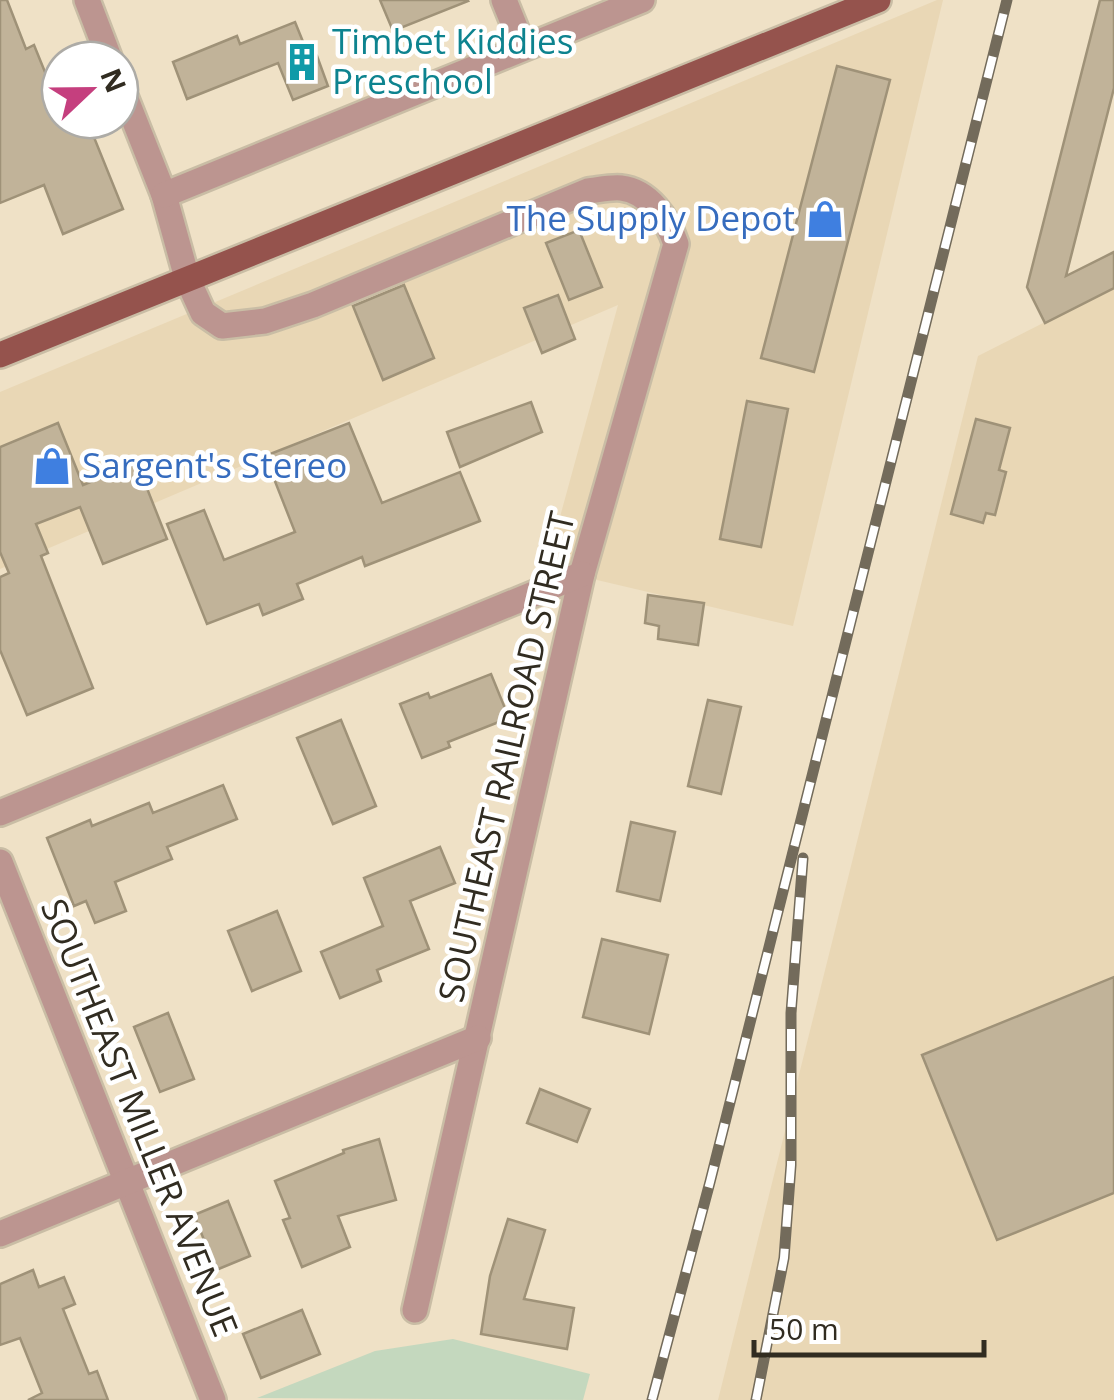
<svg xmlns="http://www.w3.org/2000/svg" width="1114" height="1400" viewBox="0 0 1114 1400" font-family="'Open Sans',sans-serif">
<style>
.built{fill:#e9d7b5}
.green{fill:#c4d8be}
.building{fill:#c1b399;stroke:#9f9278;stroke-width:2.5}
.lines{fill:none;stroke-linecap:round;stroke-linejoin:round}
.minor-casing{stroke:#c9bda5;stroke-width:30}
.major-casing{stroke:#c9bda5;stroke-width:30}
.minor{stroke:#bc9590;stroke-width:25}
.major{stroke:#95534d;stroke-width:25}
.rail-casing{stroke:#736b5b;stroke-width:11}
.rail{stroke:#fff;stroke-width:8;stroke-dasharray:22;stroke-linecap:butt}
.labels{text-anchor:middle;stroke-width:9;stroke-linejoin:round;paint-order:stroke}
.culture-label{font-size:35px;fill:#0d838f;stroke:#fff;text-anchor:start}
.shop-label{font-size:35px;fill:#366cbe;stroke:#fff;text-anchor:end}
.street-label{font-size:35px;fill:#312c21;stroke:#fff}
</style>
<rect width="100%" height="100%" fill="#efe1c6"/>
<g class="built">
<polygon points="937,0 943,0 793,626 546,568 618,305 0,569 0,392"/>
<polygon points="1114,287 1114,1400 718,1400 978,356"/>
</g>
<polygon class="green" points="453,1339 590,1374 583,1400 257,1398 375,1351"/>
<g class="building">
<polygon points="0,0 7,0 26,49 34,45 60,109 60,120 87,120 123,209 63,234 44,185 0,203"/>
<polygon points="380,0 467,0 468,1 393,31"/>
<polygon points="1100,0 1114,0 1114,88 1066,276 1114,252 1114,288 1045,323 1027,287"/>
<polygon points="295,22 310,59 317,56 328,86 293,100 278,63 187,99 173,62 237,36 240,44"/>
<polygon points="837,66 890,80 814,372 761,358"/>
<polygon points="579,230 602,287 569,300 546,243"/>
<polygon points="404,285 434,358 383,380 353,306"/>
<polygon points="558,295 575,339 542,353 524,308"/>
<polygon points="747,401 788,409 761,547 720,539"/>
<polygon points="531,402 542,432 460,467 447,432"/>
<polygon points="976,419 1010,428 999,470 1006,472 995,515 986,513 983,523 951,514"/>
<polygon points="58,423 83,485 137,463 167,539 103,564 80,507 36,524 48,553 41,556 93,688 27,715 0,650 0,577 9,573 0,552 0,447"/>
<polygon points="349,423 382,503 460,472 480,521 365,566 362,557 297,584 303,599 263,615 259,604 207,624 167,524 204,510 224,560 295,532 265,456"/>
<polygon points="648,595 704,603 698,645 658,639 659,626 645,623"/>
<polygon points="491,674 509,718 448,742 450,747 422,758 400,704 428,693 430,698"/>
<polygon points="708,700 741,707 721,794 688,786"/>
<polygon points="341,720 376,806 333,824 297,738"/>
<polygon points="223,785 237,819 167,847 172,859 115,882 126,911 95,923 86,901 74,906 47,838 90,820 92,826 149,803 153,813"/>
<polygon points="631,822 675,832 660,901 617,891"/>
<polygon points="440,847 455,883 410,901 429,949 377,970 381,981 340,998 321,952 383,926 364,878"/>
<polygon points="277,911 301,971 252,991 228,931"/>
<polygon points="602,939 668,955 649,1034 583,1017"/>
<polygon points="1114,977 1114,1193 997,1240 922,1055"/>
<polygon points="168,1013 194,1079 160,1092 134,1027"/>
<polygon points="540,1089 590,1109 577,1142 527,1123"/>
<polygon points="379,1139 396,1200 338,1216 350,1247 302,1267 283,1220 290,1218 275,1181 344,1153 343,1150"/>
<polygon points="228,1201 250,1256 216,1270 194,1215"/>
<polygon points="508,1219 545,1230 524,1299 574,1308 567,1349 481,1334 490,1276"/>
<polygon points="33,1270 39,1287 64,1277 75,1304 63,1309 89,1374 97,1371 108,1400 28,1400 42,1393 20,1338 0,1345 0,1284"/>
<polygon points="302,1310 320,1354 261,1378 243,1334"/>
</g>
<g class="lines">
<g class="minor-casing">
<g id="minor">
<polyline points="87,0 110,60"/>
<polyline points="504,0 523,47"/>
<path d="M120 84 164 195 187 278 203 313 222 326 265 321 313 305 588 191C598 190 610 187 621 188 649 191 668 220 676 244L582 574 415 1310"/>
<polyline points="164,195 642,0"/>
<polyline points="0,813 582,574"/>
<polyline points="0,862 213,1400"/>
<polyline points="0,1234 478,1038"/>
</g>
</g>
<g class="major-casing">
<polyline id="major" points="0,355 878,0"/>
</g>
<use href="#minor" class="minor"/>
<use href="#major" class="major"/>
<g class="rail-casing">
<g id="rail">
<polyline points="652,1400 710,1182 1007,0"/>
<polyline points="756,1400 784,1258 791,1165 791,1013 803,858"/>
</g>
</g>
<use href="#rail" class="rail"/>
</g>
<defs>
<g id="building-bare" transform="scale(3)"><path d="M-4-6H4V6H1V3H-1V6H-4ZM-2.5-4.3h1.7v1.8h-1.7ZM.8-4.3h1.7v1.8H.8ZM-2.5-1h1.7V.8h-1.7ZM.8-1h1.7V.8H.8Z" fill="#0f9aa8" stroke="#fff" stroke-width="2.5" paint-order="stroke"/></g>
<g id="shop-bare" transform="scale(3)"><path d="M-5-2.5h2.3a2.7 3.5 0 0 1 5.4 0H5L5.5 6h-11ZM-1.5-2.5h3a1.5 2.3 0 0 0-3 0Z" fill="#3f7fe0" stroke="#fff" stroke-width="2.5" paint-order="stroke"/></g>
</defs>
<g fill-rule="evenodd">
<use href="#building-bare" x="302" y="62"/>
<use href="#shop-bare" x="825" y="219"/>
<use href="#shop-bare" x="52" y="466"/>
</g>
<g class="labels">
<g class="culture-label">
<text x="332" y="54">Timbet Kiddies<tspan x="332" dy="40">Preschool</tspan></text>
</g>
<g class="shop-label">
<text x="795" y="231">The Supply Depot</text>
<text x="82" y="478" text-anchor="start">Sargent's Stereo</text>
</g>
<g class="street-label">
<text transform="translate(507 757) rotate(-77)" y="12">SOUTHEAST RAILROAD STREET</text>
<text transform="translate(139 1118) rotate(68)" y="12">SOUTHEAST MILLER AVENUE</text>
</g>
</g>
<g transform="translate(90 90) rotate(68)"><circle r="48" fill="#ffffff" stroke="#adaba6" stroke-width="2.5"/>
<path d="M0-8L18 38L0 25L-18 38Z" fill="#c53f7e"/>
<text y="-15" font-size="28" font-weight="bold" text-anchor="middle" fill="#312c21">N</text>
</g>
<path d="M754 1340v15h230v-15" fill="none" stroke="#312c21" stroke-width="5"/>
<text x="769" y="1340" font-size="30" fill="#312c21" stroke="#ffffff" stroke-width="8" paint-order="stroke">50 m</text>
</svg>
